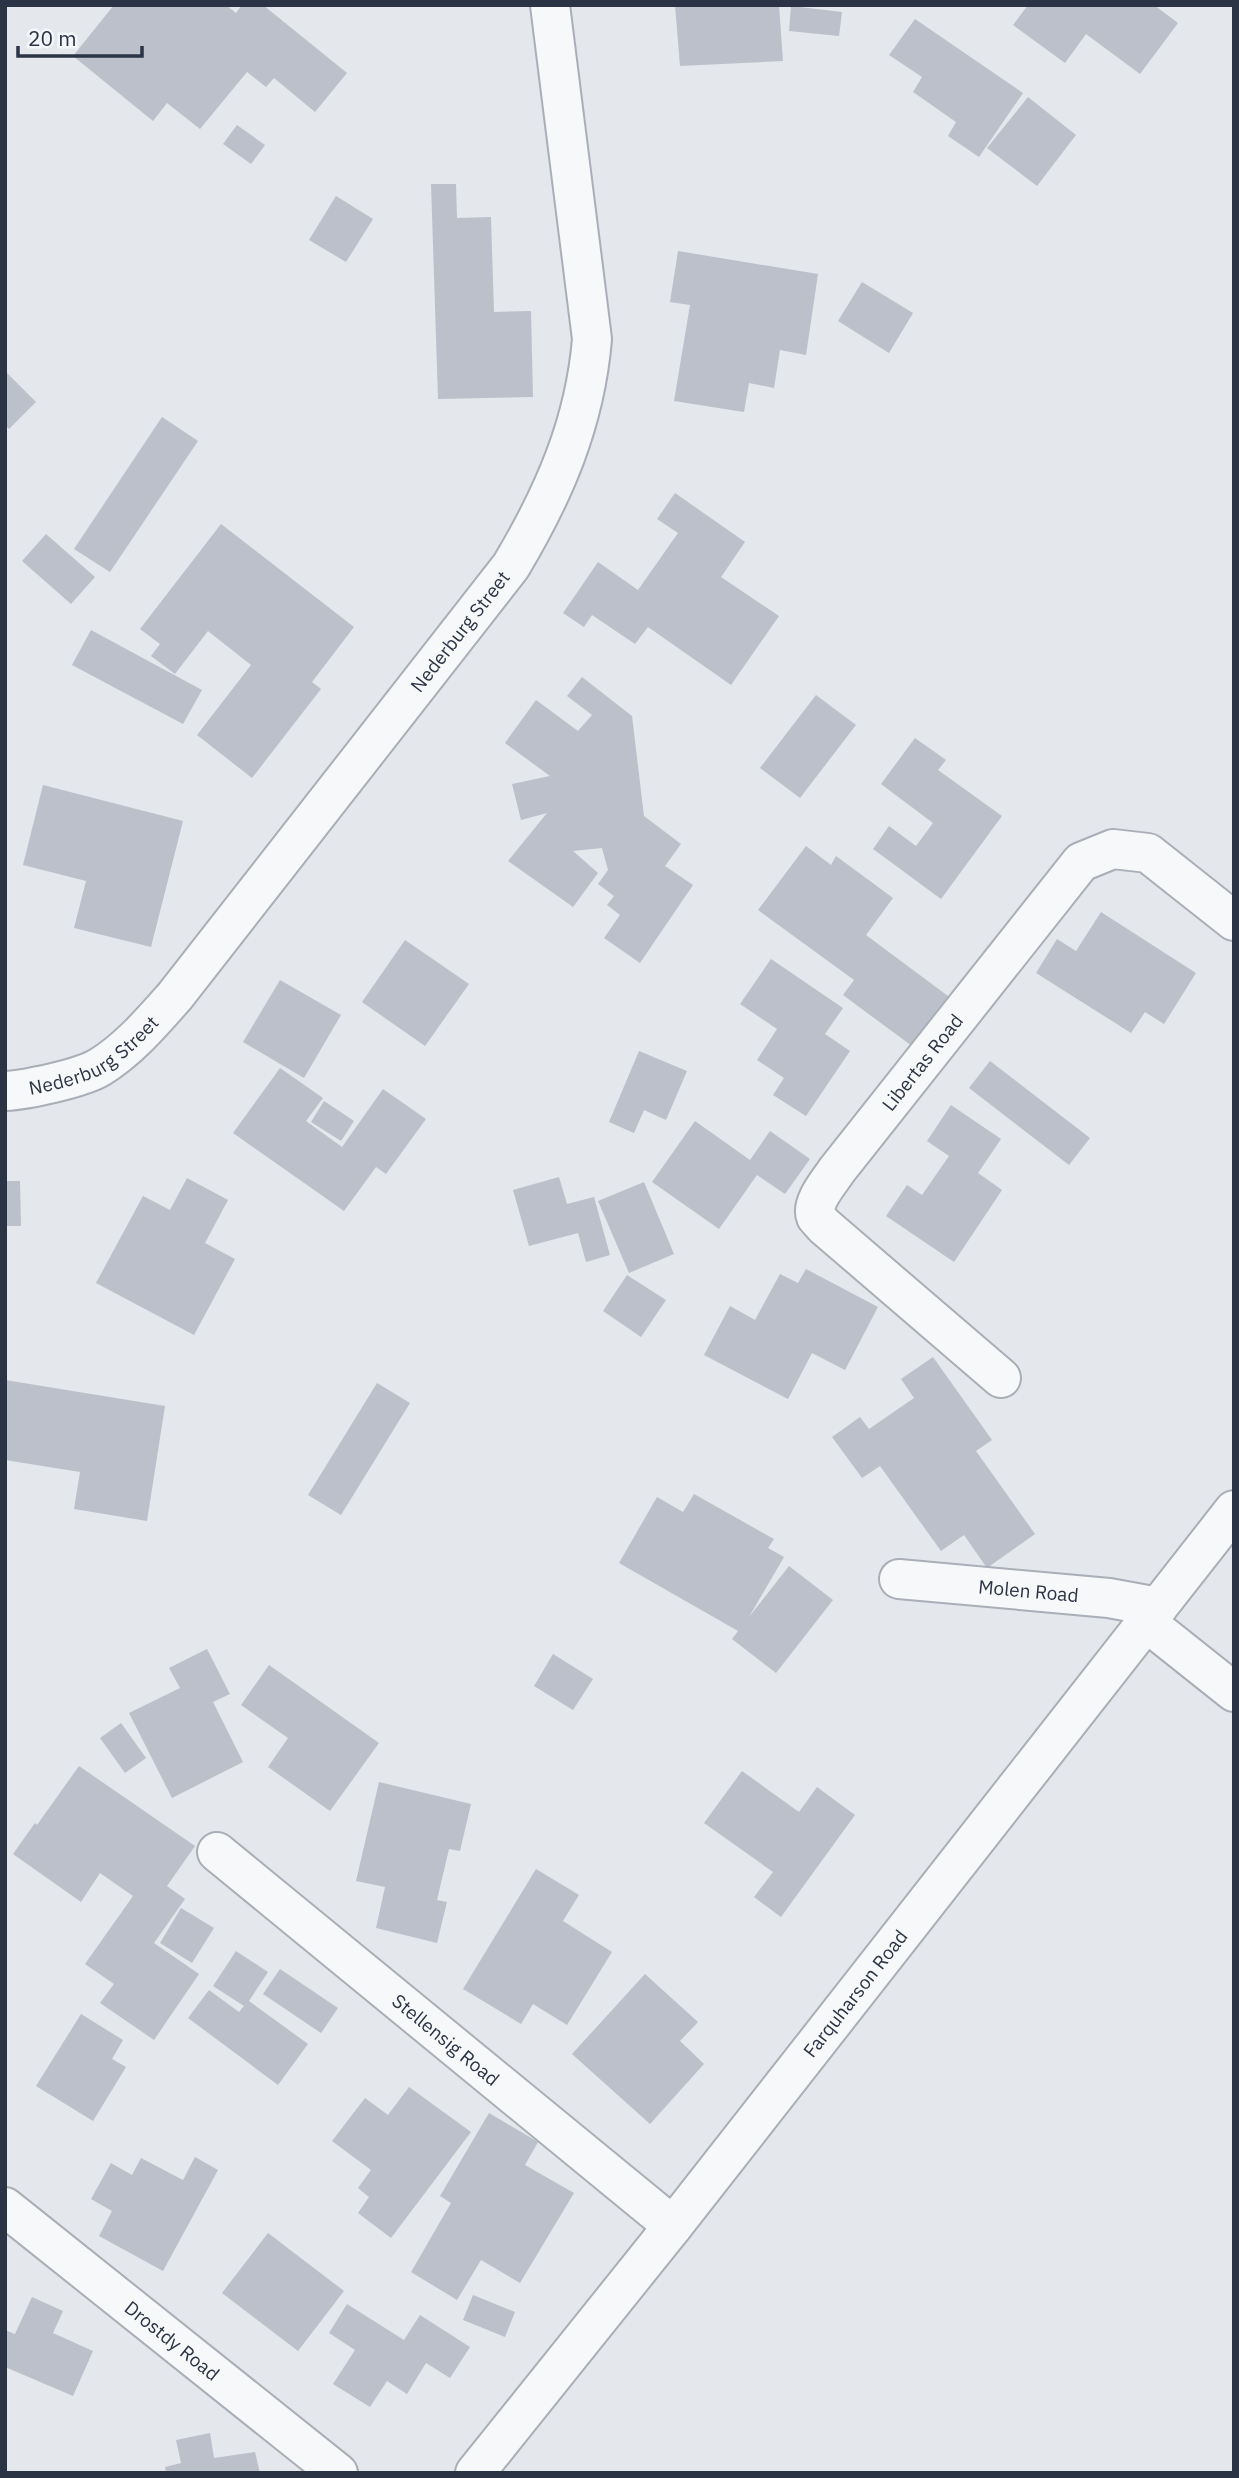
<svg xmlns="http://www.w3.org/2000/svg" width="1239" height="2478" viewBox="0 0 1239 2478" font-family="'IBM Plex Sans',sans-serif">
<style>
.building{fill:#bbc0ca}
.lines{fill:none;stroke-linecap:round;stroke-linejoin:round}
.minor-casing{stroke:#a9aeb7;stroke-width:42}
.minor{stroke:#f7f8fa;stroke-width:38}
.labels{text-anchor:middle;stroke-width:5;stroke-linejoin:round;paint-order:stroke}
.street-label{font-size:19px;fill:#2b3445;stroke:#f4f6f9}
</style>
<rect width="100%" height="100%" fill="#e4e7ec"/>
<g class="building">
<polygon points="114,5 226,5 236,13 242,5 263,5 347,73 315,112 274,78 266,87 247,72 200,129 167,103 153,121 73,56"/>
<polygon points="675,5 779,5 783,61 680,66"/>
<polygon points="1028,5 1154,5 1178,23 1140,74 1086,34 1065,63 1013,25"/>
<polygon points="791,6 842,12 839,36 789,31"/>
<polygon points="915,19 1023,93 979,157 948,136 956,122 913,92 922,77 889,55"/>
<polygon points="1028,97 1076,135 1037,186 987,148"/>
<polygon points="237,125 265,145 251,164 223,144"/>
<polygon points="431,184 456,184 457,218 491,217 494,312 531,311 533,397 438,399"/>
<polygon points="336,196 373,219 346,262 309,240"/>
<polygon points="678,251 818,274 806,355 780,350 774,388 749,383 744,412 674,401 690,305 670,302"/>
<polygon points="862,282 913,313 889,353 838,321"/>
<polygon points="5,371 36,402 9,429 5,425"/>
<polygon points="162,417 198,441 110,572 74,549"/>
<polygon points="675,493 745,542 721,577 779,616 731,685 648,627 635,644 592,615 584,627 563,613 598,562 638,590 678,533 657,519"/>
<polygon points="221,524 354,627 312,682 321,689 252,778 197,735 251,665 208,631 175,674 151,656 160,644 140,629"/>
<polygon points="46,534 95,577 71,604 22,561"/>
<polygon points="91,630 202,690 183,724 72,665"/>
<polygon points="582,677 632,716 644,816 681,844 665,866 693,885 640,963 604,938 620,915 607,905 614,896 598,884 608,870 602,848 573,851 598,873 573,907 508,861 547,813 521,820 512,784 550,776 505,743 536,700 578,731 592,715 567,696"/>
<polygon points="816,695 856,725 800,798 760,768"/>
<polygon points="915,738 946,760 938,770 1002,816 941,899 873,849 889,826 916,846 933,823 881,784"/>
<polygon points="43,785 183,821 151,947 74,928 86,881 23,865"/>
<polygon points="806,846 831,865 836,856 893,898 866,935 956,1002 920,1052 843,995 854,980 758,910"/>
<polygon points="1101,912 1196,973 1164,1024 1145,1012 1131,1033 1036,973 1057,939 1076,951"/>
<polygon points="405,940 469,984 425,1046 362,1002"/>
<polygon points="771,959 843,1008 825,1034 850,1051 806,1116 773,1095 784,1078 757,1060 777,1029 740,1004"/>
<polygon points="280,980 341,1015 304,1078 243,1042"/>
<polygon points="639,1051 687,1071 666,1120 644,1110 634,1133 609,1122"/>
<polygon points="990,1061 1090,1138 1069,1165 969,1088"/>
<polygon points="280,1068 323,1098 306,1121 342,1147 383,1089 426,1119 386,1174 376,1167 344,1211 233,1133"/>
<polygon points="324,1101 354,1121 341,1141 311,1122"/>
<polygon points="951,1105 1001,1139 978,1173 1002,1190 954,1262 886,1216 907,1185 922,1195 949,1156 927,1141"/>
<polygon points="695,1121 750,1160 770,1131 810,1159 785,1194 757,1175 719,1229 652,1182"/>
<polygon points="559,1177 567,1204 594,1197 610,1255 586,1262 578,1233 529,1246 513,1190"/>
<polygon points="187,1178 228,1200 205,1243 235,1259 194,1335 96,1283 143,1196 170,1210"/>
<polygon points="5,1181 20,1181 21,1226 5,1226"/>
<polygon points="644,1182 674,1254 629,1273 598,1201"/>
<polygon points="806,1269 878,1307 845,1370 812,1353 788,1399 704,1355 730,1306 755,1320 780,1274 798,1283"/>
<polygon points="627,1275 666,1300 641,1337 603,1311"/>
<polygon points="933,1357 992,1440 976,1451 1035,1534 987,1568 964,1535 941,1551 880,1466 862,1478 832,1437 860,1417 869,1429 914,1398 901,1379"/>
<polygon points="5,1380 165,1406 147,1521 74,1509 80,1472 5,1460"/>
<polygon points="377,1383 410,1403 341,1515 308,1495"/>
<polygon points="694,1494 774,1539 768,1548 784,1557 749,1617 789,1566 833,1600 776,1673 732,1639 738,1631 619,1563 657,1497 683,1512"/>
<polygon points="207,1649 230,1694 213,1702 243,1762 172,1798 129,1713 180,1688 169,1668"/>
<polygon points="553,1654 593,1679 573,1710 534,1686"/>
<polygon points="269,1665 379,1743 330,1811 268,1767 288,1738 241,1705"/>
<polygon points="121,1723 146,1758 125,1773 100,1738"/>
<polygon points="79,1766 195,1846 167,1886 185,1899 154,1943 199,1974 154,2040 100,2003 114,1984 85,1964 133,1896 100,1873 81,1902 13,1854 35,1823 37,1825"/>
<polygon points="742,1771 799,1812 817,1787 855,1815 781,1917 754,1897 773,1872 704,1823"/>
<polygon points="379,1782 471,1804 460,1851 449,1849 437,1900 447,1902 437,1943 376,1928 385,1887 356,1881"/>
<polygon points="536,1869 579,1895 563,1921 612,1952 567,2025 533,2004 521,2024 463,1989"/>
<polygon points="181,1908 214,1928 192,1963 160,1943"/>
<polygon points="236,1951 268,1972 249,2001 308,2044 278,2085 188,2018 209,1990 239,2012 244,2006 213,1986"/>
<polygon points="280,1969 338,2008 321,2033 263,1994"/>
<polygon points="645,1974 698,2022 680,2041 704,2064 650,2124 572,2054"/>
<polygon points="81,2014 123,2040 112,2059 126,2067 93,2121 36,2086"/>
<polygon points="409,2087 471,2132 391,2238 358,2213 369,2197 358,2188 371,2170 332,2141 365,2098 388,2115"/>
<polygon points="489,2113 538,2142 525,2165 574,2193 520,2283 481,2260 457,2300 411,2272 451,2203 440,2196"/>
<polygon points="195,2157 218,2170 163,2271 99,2236 112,2211 91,2199 111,2163 132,2175 141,2158 183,2180"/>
<polygon points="268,2233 344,2291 298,2351 222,2293"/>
<polygon points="473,2295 515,2312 505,2337 463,2320"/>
<polygon points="32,2297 63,2311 53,2333 93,2351 73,2396 5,2367 5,2330 15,2334"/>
<polygon points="347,2304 404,2340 420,2315 470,2347 450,2378 426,2363 407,2394 387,2381 370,2407 333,2384 355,2350 329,2333"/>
<polygon points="210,2433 214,2458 255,2452 260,2473 166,2473 165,2467 181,2463 176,2440"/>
</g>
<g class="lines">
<g class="minor-casing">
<g id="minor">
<path id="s1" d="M5 1091C27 1090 82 1078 100 1067 129 1049 152 1022 175 996L511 566C554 494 585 423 592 339L550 5"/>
<path id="s2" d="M1001 1378 824 1226C823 1225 817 1218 816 1217 810 1203 830 1181 837 1170L1081 862 1113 849 1148 853 1234 921"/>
<path id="s3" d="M899 1579 1109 1598 1158 1607"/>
<polyline points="1146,1622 1234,1692"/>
<path id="s4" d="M217 1852 673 2226"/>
<path id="s5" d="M5 2207 338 2473"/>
<path id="s6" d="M475 2473 673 2226 1234 1510"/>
</g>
</g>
<use href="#minor" class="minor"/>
</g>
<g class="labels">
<g class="street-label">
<text dy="7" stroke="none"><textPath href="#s1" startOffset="665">Nederburg Street</textPath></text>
<text dy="7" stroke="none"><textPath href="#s1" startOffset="98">Nederburg Street</textPath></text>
<text dy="7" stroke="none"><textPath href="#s2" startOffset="436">Libertas Road</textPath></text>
<text dy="7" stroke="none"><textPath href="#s3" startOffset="130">Molen Road</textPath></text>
<text dy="7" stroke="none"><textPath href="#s6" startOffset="612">Farquharson Road</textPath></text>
<text dy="7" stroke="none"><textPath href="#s4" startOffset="296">Stellensig Road</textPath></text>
<text dy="7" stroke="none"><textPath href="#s5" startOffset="214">Drostdy Road</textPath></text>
</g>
</g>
<rect width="1239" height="2478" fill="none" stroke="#2b3445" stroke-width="14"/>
<path d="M18 46v10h124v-10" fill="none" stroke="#2b3445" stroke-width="3.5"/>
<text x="28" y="46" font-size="21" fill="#2b3445" stroke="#f4f6f9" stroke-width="5" paint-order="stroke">20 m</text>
</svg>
